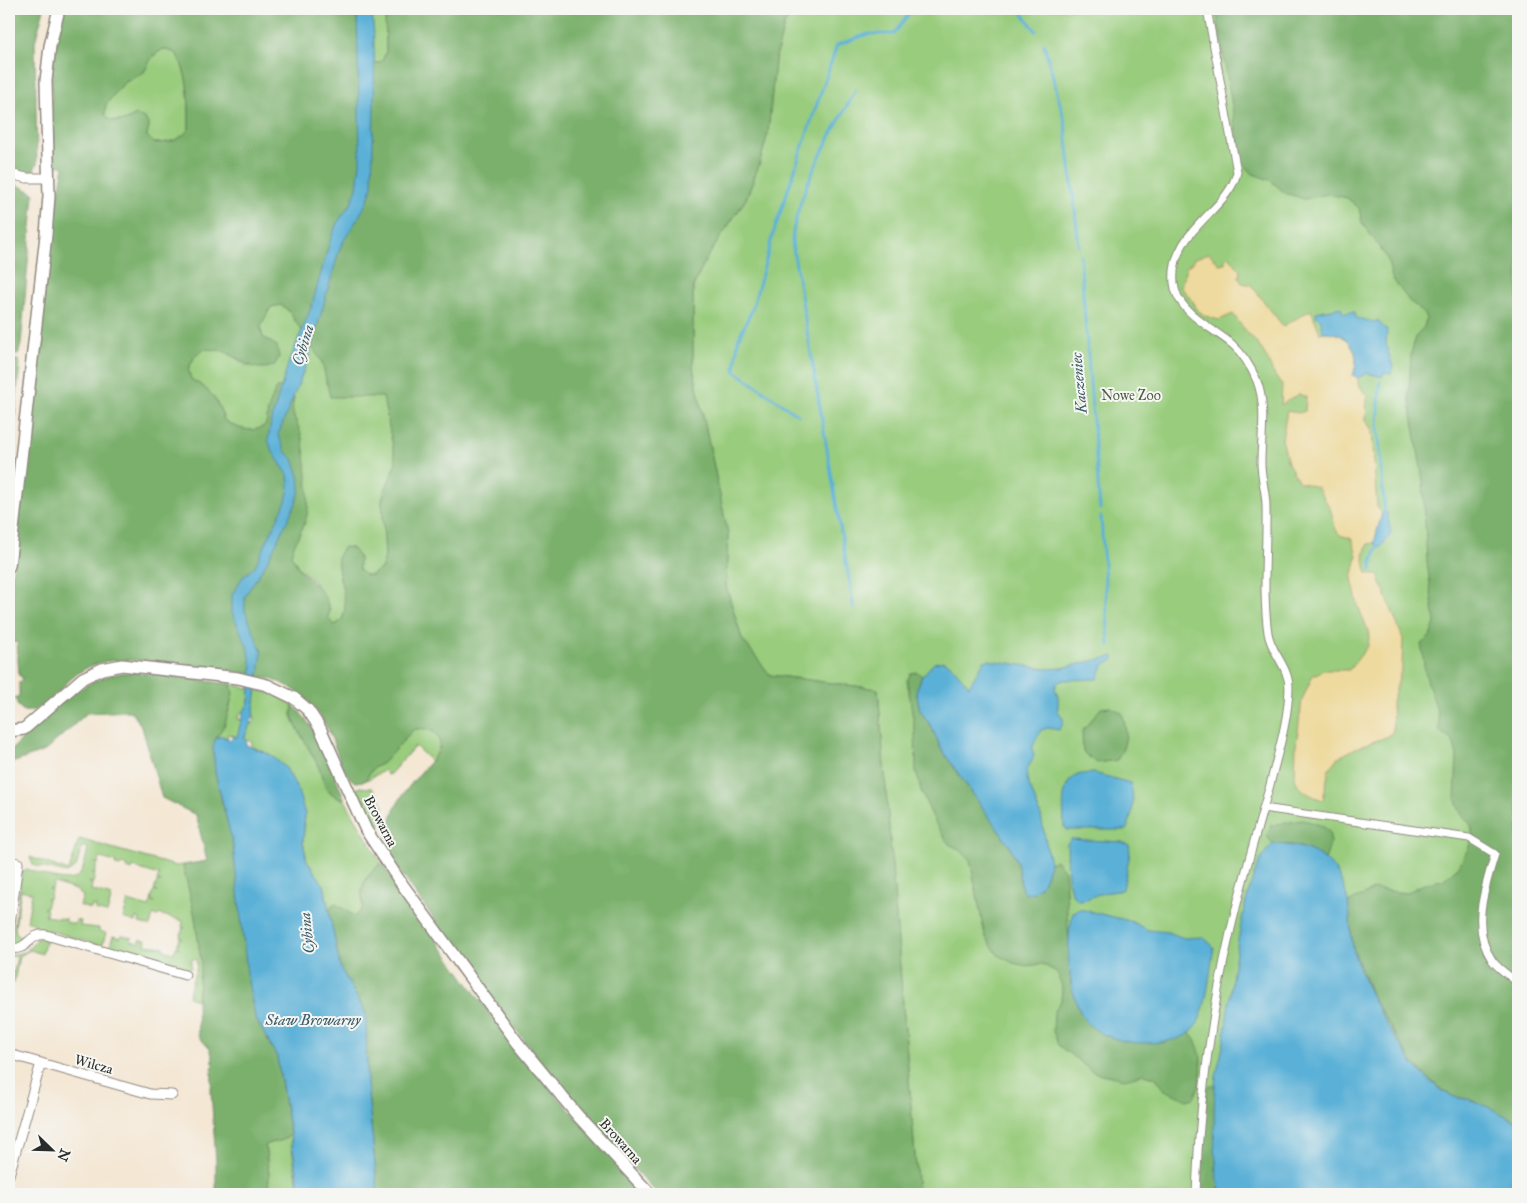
<svg xmlns="http://www.w3.org/2000/svg" width="1527" height="1203" viewBox="0 0 1527 1203" font-family="'IM FELL Great Primer',serif">
<style>
.green{fill:#99cc7d;stroke:#627c54}
.forest{fill:#7ab06c;stroke:#526e4c;fill-rule:evenodd}
.sand{fill:#eeda9e;stroke:#8c8264}
.water{fill:#5ab0d7;stroke:#426e81}
.lines{fill:none;stroke-linecap:round;stroke-linejoin:round}
.stream{stroke:#5ab0d7;stroke-width:3}
.pedestrian-casing{stroke:#908980;stroke-width:9}
.minor-casing{stroke:#908980;stroke-width:11}
.tertiary-casing{stroke:#908980;stroke-width:14}
.pedestrian{stroke:#fff;stroke-width:7}
.minor{stroke:#fff;stroke-width:9}
.tertiary{stroke:#fff;stroke-width:11}
.labels{text-anchor:middle;stroke-width:4;stroke-linejoin:round;paint-order:stroke}
.park-label{font-size:14px;fill:#4c5b44;stroke:#f6f6f2}
.street-label{font-size:14px;fill:#2b2b2b;stroke:#f6f6f2}
.water-label{font-size:15px;font-style:italic;fill:#3b5a67;stroke:#f6f6f2}
</style>
<rect width="100%" height="100%" fill="#f6f6f2"/>
<filter id="ink" filterUnits="userSpaceOnUse"><feTurbulence type="fractalNoise" baseFrequency=".02" numOctaves="2"/><feDisplacementMap in="SourceGraphic" scale="10" xChannelSelector="R" yChannelSelector="G"/><feConvolveMatrix kernelMatrix="1 2 1 2 8 2 1 2 1" color-interpolation-filters="sRGB"/></filter>
<filter id="wash" filterUnits="userSpaceOnUse"><feTurbulence type="fractalNoise" baseFrequency=".0096" numOctaves="4" result="noise"/><feDisplacementMap in="SourceGraphic" scale="20" xChannelSelector="R" yChannelSelector="G"/><feGaussianBlur stdDeviation="1.12" result="paint"/><feColorMatrix in="noise" values="0 0 0 0 0 0 0 0 0 0 0 0 0 0 0 0 0 1.4 0 .05"/><feComposite in="paint" operator="in"/></filter>
<g filter="url(#wash)">
<rect width="100%" height="100%" fill="#f4e7d4"/>
<g class="green">
<polygon points="357,9 385,9 386,51 383,60 378,63 359,60"/>
<polygon points="795,9 1518,9 1518,1194 918,1194 878,689 770,675 742,639 726,586 728,534 693,367 693,287 706,259 746,199 759,165 768,133 775,61 784,25"/>
<path d="M163 49 176 53C190 77 189 102 189 129 179 141 170 143 154 143L147 136 149 126 137 115 124 121H111L105 115 106 104 116 92 124 83 144 72 152 57Z"/>
<path d="M281 305 288 310C302 331 327 357 326 384L383 397 396 462 382 499 385 557 382 568 372 575H364L359 569 338 571C342 584 353 620 334 625L328 618 330 609 314 581 299 568 291 555 294 541 305 523 297 423 291 412 294 398 287 387 268 410 266 425C252 434 237 429 224 420 217 399 211 390 191 379L188 369 195 356 205 349 225 351 249 367 263 337C259 324 264 317 271 307Z"/>
<path d="M231 684 273 694 293 705 292 715 295 724 318 765 326 788 335 796 345 800 381 863C373 871 363 879 362 890 360 903 369 905 355 916 347 913 342 906 334 904L329 911 324 885 307 861 303 842 305 814 271 755 251 746 252 742 244 739 249 722 253 724 255 718 253 713 256 694H251L246 711 240 713 238 719 243 720 237 737 228 734 227 738 222 736 216 738C226 722 234 703 231 684Z"/>
<path d="M419 728C443 731 445 743 431 761L415 746 390 774 387 775 385 770 365 781 373 768 383 763 397 747 413 730Z"/>
<path d="M359 787 372 788C386 801 388 818 374 832L354 792Z"/>
<path d="M79 839 176 866 183 865 195 917 201 963 197 1000 188 997 197 965 196 959 191 960V968L185 971 109 948 113 936 120 938 122 935 132 938 131 941 139 943 140 939 146 940 145 945 164 947V950L174 953 176 947 180 948 177 946 180 938H182L180 937 183 928H185L182 927 183 921 159 914 158 916 153 915 150 926 139 923 140 919 136 917 135 922 123 918 128 901 149 907 151 901 155 902 151 900 154 891 158 892 154 890 157 882H161L157 881 159 875 133 867 132 870 127 868 128 866 121 864 120 866 115 865 116 862 100 858 98 864 94 863 97 864 95 873H92L95 874 93 883 89 882 92 884 91 890 112 896 107 913 95 910 96 906 92 905 91 909 80 906 83 895 78 893 79 891 54 883 52 889H49L51 890 49 899 46 898 48 900 46 908H43L47 910 45 916 66 919V922L75 924 76 920 81 921 80 926 99 928V931L106 933 102 946 44 929 34 930 35 924 27 921 32 893 21 890 15 927 16 932 23 939 21 943 13 944 12 939 22 872 27 869C41 873 69 888 80 874 85 867 86 856 88 848L82 846 76 867 67 873 33 865 30 857 69 871Z"/>
<polygon points="38,938 46,939 42,954 30,950 19,956 14,983 9,982 9,972 14,972 17,957 9,955 26,952"/>
<path d="M290 1135 299 1194H268L269 1174 265 1146C272 1140 281 1144 290 1135Z"/>
</g>
<g class="forest">
<polygon points="9,9 44,9 35,42 37,164 31,175 9,171"/>
<path d="M63 9H357L359 60 378 63 383 60 386 51 385 9H795L784 25 775 61 768 133 759 165 746 199 706 259 693 287V367L728 534 726 586 742 639 770 675 878 689 918 1194H658C557 1092 474 976 391 859 378 810 412 785 439 751 443 734 429 725 413 730L383 763 373 768 365 781 356 782C343 778 334 742 328 729 317 709 299 688 276 681 244 670 129 653 99 663 89 666 80 671 72 678 59 689 43 714 24 711L18 706 15 697H19V682H22V676H19L17 642 12 643 9 622V602L54 203H57L64 166H57L53 162 51 67ZM163 49 176 53C190 77 189 102 189 129 179 141 170 143 154 143L147 136 149 126 145 118 137 115 124 121H111L105 115 106 104 116 92 124 83 144 72 152 57ZM281 305 288 310 322 362 330 397H383L396 462 382 499 385 557 382 568 372 575H365L359 569V557L352 548 344 547C342 550 338 554 338 557 334 573 358 618 334 625L328 618C333 595 312 583 299 569 296 565 294 559 291 555 295 538 307 525 308 508 309 488 306 457 302 438 298 419 289 418 294 398L287 387 276 388 268 410 266 425C252 434 237 429 224 420 217 399 211 390 191 379L188 369 195 356 205 349C211 350 219 349 225 352 246 360 249 373 274 366L279 357 277 346 263 337 260 327 271 307Z"/>
<path d="M1216 9H1518V1122L1472 1100 1452 1097 1435 1084 1412 1062 1372 997 1353 948 1348 903 1375 889 1406 893 1426 883 1443 880 1459 866 1468 849 1473 837 1471 825 1460 812 1455 798 1457 755 1453 741 1439 731C1440 711 1431 695 1426 676 1423 666 1424 655 1421 644L1430 637 1435 623 1427 562 1423 481 1409 396 1411 353 1417 334 1424 327 1426 318 1420 309 1409 301 1392 278 1387 258 1362 223 1359 208 1347 198 1328 194 1304 199 1285 193 1270 180 1253 174 1241 161Z"/>
<polygon points="9,181 34,193 21,344 18,355 9,354"/>
<polygon points="9,360 18,360 20,364 9,470"/>
<path d="M130 672 231 684 233 694 225 724 216 738 215 772 233 846 255 1017 277 1057 290 1135C281 1144 272 1140 265 1146L269 1174 268 1194H216V1162L211 1091 213 1058 210 1049 198 1036 197 1000 201 963 195 917 183 865 207 861 196 815 162 798 142 727 131 711 87 713 45 751 9 764V752C44 719 79 675 130 672Z"/>
<path d="M917 672 922 676 916 691 920 710 932 728 941 749 1009 845 1017 862 1022 890 1044 882 1050 863 1056 860 1065 871 1071 986 1162 1043 1190 1033C1205 1050 1204 1078 1194 1098L1187 1100 1165 1090 1155 1077 1144 1074 1124 1079 1093 1072 1058 1045 1053 1031 1054 1012 1061 1001 1062 987 1058 974 1043 964 1026 966 1013 963 998 955 985 936 970 860 959 849 949 844 937 826 922 794 916 771 915 731 907 680 911 673Z"/>
<path d="M293 705C319 730 331 767 345 800L335 796 326 788 318 765 295 724 292 715Z"/>
<path d="M1111 707 1122 713C1128 732 1127 744 1117 760L1097 763 1083 752 1082 731 1101 708Z"/>
<path d="M1303 820C1332 827 1335 831 1325 860 1308 847 1294 844 1273 844L1267 836 1271 825Z"/>
<path d="M381 863 514 1047 644 1194H378L367 1084 366 1014 340 967 329 911 333 904C342 906 347 913 355 916 369 906 360 903 362 890 363 879 373 871 381 863Z"/>
<polygon points="1210,1085 1215,1086 1216,1169 1220,1194 1200,1194 1206,1091"/>
</g>
<path class="sand" d="M1209 253 1219 264 1225 263V260L1229 256 1240 270 1239 278 1242 283 1251 285 1283 326 1311 310 1320 333C1346 328 1363 351 1353 375L1358 378V384L1367 396 1366 420 1372 431 1377 507 1382 513 1374 543 1368 544C1363 553 1363 563 1367 573L1378 575 1403 639 1402 667 1392 702 1393 730 1389 736 1358 747 1337 758 1329 769 1323 800C1311 796 1300 791 1295 779L1296 745 1302 700 1313 675 1324 670H1349L1368 646 1369 638 1368 630 1358 606 1352 579 1357 556 1352 539 1340 535 1336 530 1330 508 1317 487 1299 482 1288 463 1282 439 1287 411 1299 413 1305 411 1306 397 1299 394 1281 405 1282 384C1271 375 1270 361 1262 350 1253 337 1241 327 1233 314L1219 320 1205 316 1194 307 1195 304 1181 287 1186 267 1193 262V259Z"/>
<g class="water">
<path d="M357 9H372C377 68 373 127 372 186 367 210 351 226 340 248L306 365 278 435 285 451 293 459 299 476 300 490 296 503 268 560 245 596V611L262 652 253 717 244 739 247 740 246 745 271 755 286 768 297 788 305 814 303 842 307 861 324 885 340 967 366 1014 367 1084 378 1194H299L297 1174 277 1057 255 1017 248 982 233 846 215 772 213 746 216 738 222 736 231 740 233 736 237 737 243 713 249 702 252 667 248 648 232 613V595L242 578 255 566 286 501 289 488 288 475 272 451 268 440 271 421 288 364 311 308 330 241 337 223 352 202 357 188 360 162Z"/>
<path d="M1341 307 1343 313 1355 312 1356 318 1375 322 1378 320 1383 327 1387 329 1386 346 1389 349 1388 352 1393 366 1391 374 1384 373 1382 377 1367 373 1358 378 1353 375C1363 352 1348 331 1323 332L1321 320 1316 317V312Z"/>
<polygon points="1387,512 1391,534 1380,548 1374,543 1382,513"/>
<polygon points="1114,656 1114,660 1103,665 1098,679 1063,680 1057,683 1055,689 1058,696 1058,711 1063,718 1063,724 1059,730 1048,728 1041,730 1032,748 1034,756 1027,770 1027,779 1041,816 1050,863 1044,882 1034,892 1025,894 1022,890 1017,862 1009,845 941,749 932,728 920,710 916,691 922,676 934,663 944,661 951,665 969,686 984,661 989,660 1048,669 1062,668"/>
<path d="M1094 773 1130 783C1135 794 1133 819 1126 830H1068L1064 827C1064 811 1059 782 1078 775 1082 773 1089 774 1094 773Z"/>
<path d="M1071 839 1122 842 1129 845 1130 853 1123 889C1115 893 1107 891 1100 894 1094 895 1087 900 1081 900 1064 900 1068 857 1067 844Z"/>
<path d="M1273 844C1315 845 1339 860 1348 902 1351 917 1350 933 1353 948 1361 983 1390 1033 1412 1062 1421 1073 1438 1090 1452 1096 1458 1099 1467 1098 1474 1101 1489 1107 1504 1115 1518 1122V1194H1220C1214 1159 1213 1120 1215 1085 1216 1069 1222 1055 1224 1040 1231 997 1240 871 1273 844Z"/>
<path d="M1080 909 1130 921 1148 930 1168 932 1184 938 1203 937 1214 947C1210 967 1207 1021 1190 1033 1178 1041 1159 1043 1146 1043 1127 1044 1096 1036 1084 1019 1067 992 1065 941 1073 912Z"/>
</g>
<g class="lines">
<g class="stream">
<polyline points="1019,9 1036,31"/>
<polyline points="1044,44 1065,122 1079,246"/>
<polyline points="1080,255 1100,509"/>
<polyline points="1380,382 1378,427 1385,515"/>
<polyline points="798,415 735,371 738,339 752,310 773,234 837,45 868,34 894,34 912,9"/>
<polyline points="1101,517 1109,646"/>
<polyline points="1372,570 1372,561 1379,542"/>
<path d="M854 609 792 242C795 196 833 130 856 90"/>
</g>
</g>
</g>
<g filter="url(#ink)">
<g class="lines">
<g class="pedestrian-casing">
<g id="pedestrian">
<path d="M1263 808 1469 838 1495 854C1485 888 1470 927 1492 960 1498 969 1510 976 1518 983"/>
<path d="M1196 1194C1199 1094 1214 993 1239 896 1249 859 1259 822 1270 785 1278 752 1288 722 1289 688 1289 666 1271 653 1268 633 1262 591 1267 548 1266 506 1266 492 1261 477 1261 463 1261 435 1267 408 1257 381 1251 367 1244 355 1233 345 1213 328 1176 312 1174 283 1169 230 1229 211 1237 172L1207 9"/>
</g>
</g>
<g class="minor-casing">
<g id="minor">
<polyline points="9,174 27,178 49,178"/>
<polyline points="9,861 18,863 9,931"/>
<path d="M9 948C29 952 27 933 46 935L185 975"/>
<polyline points="9,1054 150,1094 172,1095"/>
<polyline points="9,1175 41,1063"/>
</g>
</g>
<g class="tertiary-casing">
<g id="tertiary">
<polyline points="9,566 46,235 49,196 46,81 50,46 59,9"/>
<polyline points="9,731 24,729 83,678 102,669 122,665 238,678 267,685 294,698 308,710 320,728 366,830 399,880 517,1042 578,1116 650,1194"/>
</g>
</g>
<use href="#pedestrian" class="pedestrian"/>
<use href="#minor" class="minor"/>
<use href="#tertiary" class="tertiary"/>
</g>
</g>
<g class="labels">
<g class="park-label">
<text x="1131" y="400">Nowe Zoo</text>
</g>
<g class="street-label">
<text transform="translate(381 821) rotate(62)" y="5">Browarna</text>
<text transform="translate(94 1064) rotate(16)" y="5">Wilcza</text>
<text transform="translate(621 1141) rotate(48)" y="5">Browarna</text>
</g>
<g class="water-label">
<text transform="translate(303 345) rotate(-73)" y="5">Cybina</text>
<text transform="translate(1079 383) rotate(-95)" y="5">Kaczeniec</text>
<text transform="translate(307 933) rotate(-96)" y="5">Cybina</text>
<text x="313" y="1025">Staw Browarny</text>
</g>
</g>
<rect width="1527" height="1203" fill="none" stroke="#f6f6f2" stroke-width="30"/>
<g transform="translate(52 1150) rotate(113)" stroke="#f6f6f2" stroke-width="4" paint-order="stroke">
<path d="M0-4L9 19L0 12L-9 19Z" fill="#2b2b2b"/>
<text y="-8" font-size="14" font-weight="bold" text-anchor="middle" fill="#2b2b2b">N</text>
</g>
</svg>
